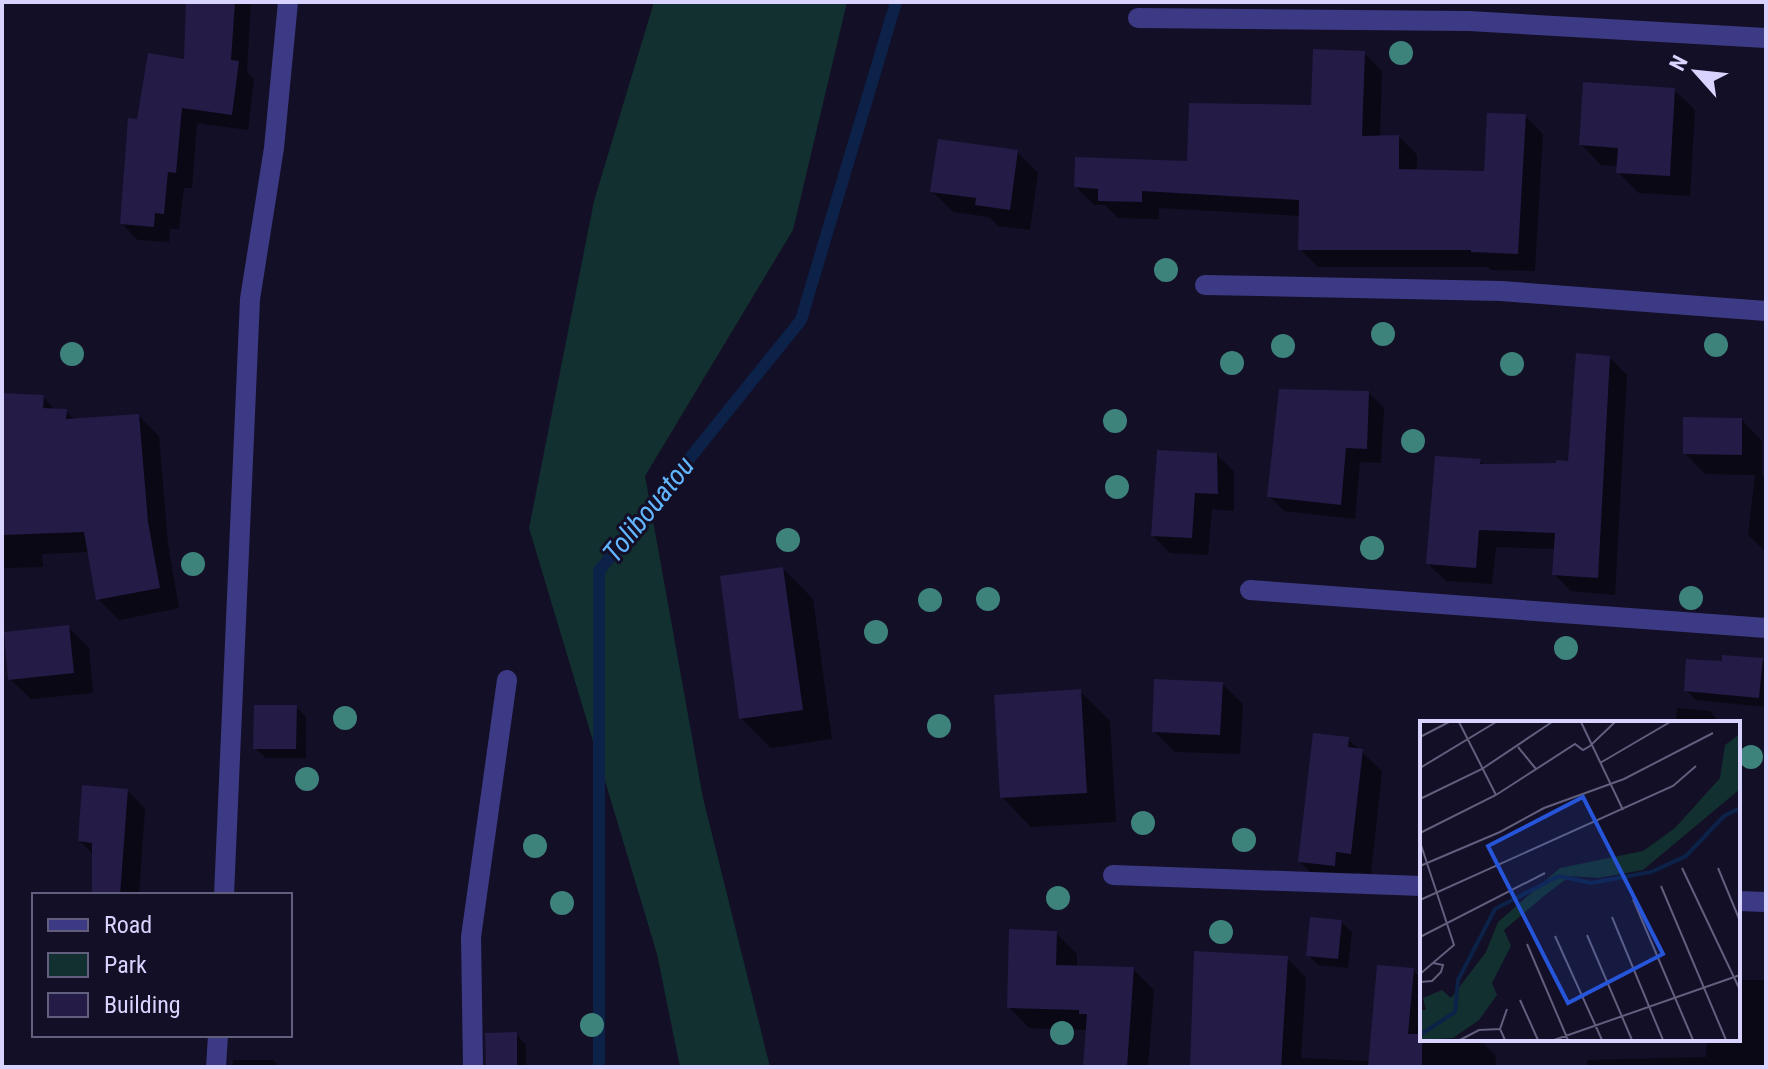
<svg xmlns="http://www.w3.org/2000/svg" width="1768" height="1069" viewBox="0 0 1768 1069" font-family="'Roboto Condensed',sans-serif">
<style>
.green{fill:#12302f}
.shadow{fill:#0007}
.lines{fill:none;stroke-linecap:round;stroke-linejoin:round}
.stream{stroke:#0c2248;stroke-width:12}
.building{fill:#241b47}
.street{stroke:#3d3a85;stroke-width:20}
.tree{fill:#3d827b}
.labels{text-anchor:middle;stroke-width:6;stroke-linejoin:round;paint-order:stroke}
.water-label{font-size:28px;font-style:italic;fill:#62b6ff;stroke:#130f26}
.inset-river{fill:none;stroke:#0c2248;stroke-width:4}
.inset-road{fill:none;stroke:#625e7d;stroke-width:2}
.view{fill:#2655da;fill-opacity:0.15;stroke:#2655da;stroke-width:4}
.inset-edge{fill:none;stroke:#d9d4ff;stroke-width:4}
</style>
<rect width="100%" height="100%" fill="#130f26"/>
<polygon class="green" points="654,2 847,2 793,230 645,476 703,798 770,1067 680,1067 657,954 529,528 594,201"/>
<g class="shadow">
<polygon points="188,2 251,2 247,72 254,79 248,130 197,123 192,188 184,188 179,229 170,229 169,242 138,240 122,224 139,121 185,61"/>
<polygon points="1364,53 1382,71 1380,138 1399,137 1417,155 1417,172 1486,173 1525,116 1543,134 1535,271 1491,270 1488,267 1318,267 1300,249 1301,216 1159,208 1159,219 1118,218 1105,205 1094,205 1076,187 1189,163 1312,108"/>
<polygon points="1674,90 1695,110 1690,196 1639,193 1618,172 1619,166 1601,165 1581,144"/>
<polygon points="1017,152 1038,173 1030,230 998,226 989,217 953,212 932,191"/>
<polygon points="1609,357 1627,375 1615,595 1571,591 1554,574 1556,549 1496,547 1492,584 1446,581 1428,564 1480,461 1485,466 1570,463"/>
<polygon points="1369,393 1384,408 1381,463 1360,462 1355,519 1284,511 1269,496"/>
<polygon points="2,395 43,397 56,411 66,411 75,421 139,416 159,436 168,544 179,608 119,620 98,599 90,552 42,554 43,567 6,568 2,564"/>
<polygon points="1742,420 1762,441 1762,477 1766,477 1766,552 1748,535 1755,475 1705,474 1685,453"/>
<polygon points="1217,455 1234,472 1234,511 1212,509 1208,555 1170,553 1153,536"/>
<polygon points="783,569 813,599 832,739 771,748 741,718"/>
<polygon points="68,627 89,648 93,693 31,699 10,679"/>
<polygon points="1762,660 1766,664 1766,707 1696,700 1686,690 1723,663"/>
<polygon points="1222,684 1243,704 1240,754 1175,752 1154,731"/>
<polygon points="1081,692 1110,721 1116,822 1031,827 1002,797"/>
<polygon points="296,707 306,717 306,758 266,758 255,748"/>
<polygon points="1677,708 1710,711 1720,723 1676,723"/>
<polygon points="1348,739 1382,771 1371,874 1356,872 1355,886 1321,882 1300,862"/>
<polygon points="127,790 145,809 139,895 94,895 94,855 80,841"/>
<polygon points="1341,922 1352,932 1348,968 1318,965 1308,955"/>
<polygon points="1056,933 1077,954 1077,968 1133,969 1154,990 1148,1067 1085,1067 1088,1030 1029,1028 1009,1007"/>
<polygon points="1287,958 1306,978 1301,1058 1371,1061 1413,970 1422,979 1422,1039 1479,1039 1496,1056 1495,1067 1192,1067"/>
<polygon points="1738,980 1766,980 1766,1067 1587,1067 1587,1060 1706,1057 1707,1039 1738,1039"/>
<polygon points="516,1034 526,1045 526,1067 488,1067"/>
<polygon points="233,1060 273,1060 280,1067 233,1067"/>
</g>
<g class="lines">
<polyline class="stream" points="599,1067 599,571 801,320 896,2"/>
</g>
<g class="building">
<polygon points="186,2 235,2 231,60 239,61 232,115 182,108 176,173 168,172 164,214 155,213 154,227 120,224 128,118 137,119 148,53 184,59"/>
<polygon points="1313,49 1365,51 1362,136 1399,135 1399,169 1484,171 1487,113 1526,114 1518,254 1471,252 1471,250 1298,250 1299,200 1142,191 1142,202 1098,201 1098,189 1074,187 1075,157 1187,161 1189,103 1311,105"/>
<polygon points="1583,82 1675,88 1670,176 1616,173 1618,148 1579,145"/>
<polygon points="938,139 1018,150 1010,210 975,205 976,198 930,192"/>
<polygon points="1576,353 1610,356 1598,578 1552,575 1555,533 1479,530 1476,568 1426,564 1435,456 1481,459 1480,464 1556,463 1556,460 1568,461"/>
<polygon points="1279,389 1369,391 1367,449 1346,448 1341,505 1267,497"/>
<polygon points="2,393 44,395 43,408 67,409 66,419 139,414 148,522 160,588 96,600 84,532 2,535"/>
<polygon points="1683,417 1742,418 1742,455 1683,454"/>
<polygon points="1157,450 1217,453 1218,494 1195,493 1192,538 1151,536"/>
<polygon points="783,567 803,710 739,719 720,576"/>
<polygon points="69,625 74,673 8,680 4,632"/>
<polygon points="1722,655 1763,658 1759,698 1684,691 1686,659 1722,661"/>
<polygon points="1154,679 1223,682 1220,735 1152,732"/>
<polygon points="1081,689 1087,793 1000,798 994,695"/>
<polygon points="254,705 297,705 296,749 253,749"/>
<polygon points="1313,733 1349,737 1348,747 1363,749 1351,854 1336,852 1335,866 1298,862"/>
<polygon points="82,785 128,789 120,895 92,895 92,843 78,841"/>
<polygon points="1310,917 1342,920 1338,959 1306,956"/>
<polygon points="1009,929 1057,931 1056,965 1134,967 1127,1067 1083,1067 1087,1014 1079,1014 1079,1010 1007,1008"/>
<polygon points="1194,951 1288,956 1281,1067 1190,1067"/>
<polygon points="1377,965 1414,968 1408,1034 1422,1034 1422,1067 1368,1067"/>
<polygon points="517,1032 517,1067 486,1067 485,1033"/>
</g>
<g class="lines">
<g class="street">
<polyline points="1138,18 1469,21 1766,38"/>
<polyline points="1205,285 1501,291 1766,311"/>
<polyline points="1250,590 1766,628"/>
<polyline points="1113,875 1422,886"/>
<polyline points="224,895 250,299 274,148 288,2"/>
<polyline points="1738,901 1766,902"/>
<polyline points="216,1067 218,1035"/>
<polyline points="473,1067 471,937 507,680"/>
</g>
</g>
<g class="tree">
<circle cx="1401" cy="53" r="12"/>
<circle cx="1166" cy="270" r="12"/>
<circle cx="1383" cy="334" r="12"/>
<circle cx="1716" cy="345" r="12"/>
<circle cx="1283" cy="346" r="12"/>
<circle cx="72" cy="354" r="12"/>
<circle cx="1232" cy="363" r="12"/>
<circle cx="1512" cy="364" r="12"/>
<circle cx="1115" cy="421" r="12"/>
<circle cx="1413" cy="441" r="12"/>
<circle cx="1117" cy="487" r="12"/>
<circle cx="788" cy="540" r="12"/>
<circle cx="1372" cy="548" r="12"/>
<circle cx="193" cy="564" r="12"/>
<circle cx="1691" cy="598" r="12"/>
<circle cx="988" cy="599" r="12"/>
<circle cx="930" cy="600" r="12"/>
<circle cx="876" cy="632" r="12"/>
<circle cx="1566" cy="648" r="12"/>
<circle cx="345" cy="718" r="12"/>
<circle cx="939" cy="726" r="12"/>
<circle cx="1751" cy="757" r="12"/>
<circle cx="307" cy="779" r="12"/>
<circle cx="1143" cy="823" r="12"/>
<circle cx="1244" cy="840" r="12"/>
<circle cx="535" cy="846" r="12"/>
<circle cx="1058" cy="898" r="12"/>
<circle cx="562" cy="903" r="12"/>
<circle cx="1221" cy="932" r="12"/>
<circle cx="592" cy="1025" r="12"/>
<circle cx="1062" cy="1033" r="12"/>
</g>
<g class="labels">
<g class="water-label">
<text transform="translate(648 509) rotate(-51)" y="10">Tolibouatou</text>
</g>
</g>
<g transform="translate(1420 721)">
<rect width="320" height="320" fill="#130f26"/>
<path d="M320 13V68L223 149 178 157 150 155 124 175 84 209 91 225 72 262 77 274 59 299 33 317 0 319V289H6L3 277 22 269 31 277 66 231 78 201 140 147 223 130 255 107 300 57 305 24Z" fill="#12302f"/>
<path class="inset-river" d="M0 314 35 291 38 259 75 188 139 155 171 162 231 151 266 135 304 95 320 87"/>
<path class="inset-road" d="M39 1 76 74M161 1 203 89M0 16 29 1M98 26 116 48M180 42 250 1M0 47 76 1M0 78 62 48 132 1M0 112 76 74 155 23 163 29 170 25 195 1M0 121 34 224 0 253M0 145 80 111 124 87 204 58 293 12M262 147 320 269M298 147 320 200M241 165 306 319M213 178 273 319M0 179 253 65 276 45M192 196 243 319M167 214 212 319M135 215 182 319M0 216 125 152M107 223 148 319M0 261 12 260 21 251 23 244 13 242M100 279 118 319M40 319 59 309 80 308M85 319 80 308 87 288M134 319 320 254"/>
<path class="view" d="M163 76 243 233 148 282 68 125Z"/>
<rect width="320" height="320" class="inset-edge"/>
</g>
<rect width="1768" height="1069" fill="none" stroke="#d9d4ff" stroke-width="8"/>
<rect x="32" y="893" width="260" height="144" fill="#130f26" stroke="#625e7d" stroke-width="2"/>
<rect x="48" y="919" width="40" height="12" fill="#3d3a85" stroke="#625e7d" stroke-width="2"/>
<text x="104" y="933" font-size="24" fill="#d9d4ff">Road</text>
<rect x="48" y="953" width="40" height="24" fill="#12302f" stroke="#625e7d" stroke-width="2"/>
<text x="104" y="973" font-size="24" fill="#d9d4ff">Park</text>
<rect x="48" y="993" width="40" height="24" fill="#241b47" stroke="#625e7d" stroke-width="2"/>
<text x="104" y="1013" font-size="24" fill="#d9d4ff">Building</text>
<g transform="translate(1696 72) rotate(297)" stroke="#130f26" stroke-width="6" paint-order="stroke">
<path d="M0-6L14 30L0 20L-14 30Z" fill="#d9d4ff"/>
<text y="-12" font-size="22" font-weight="bold" text-anchor="middle" fill="#d9d4ff">N</text>
</g>
</svg>
